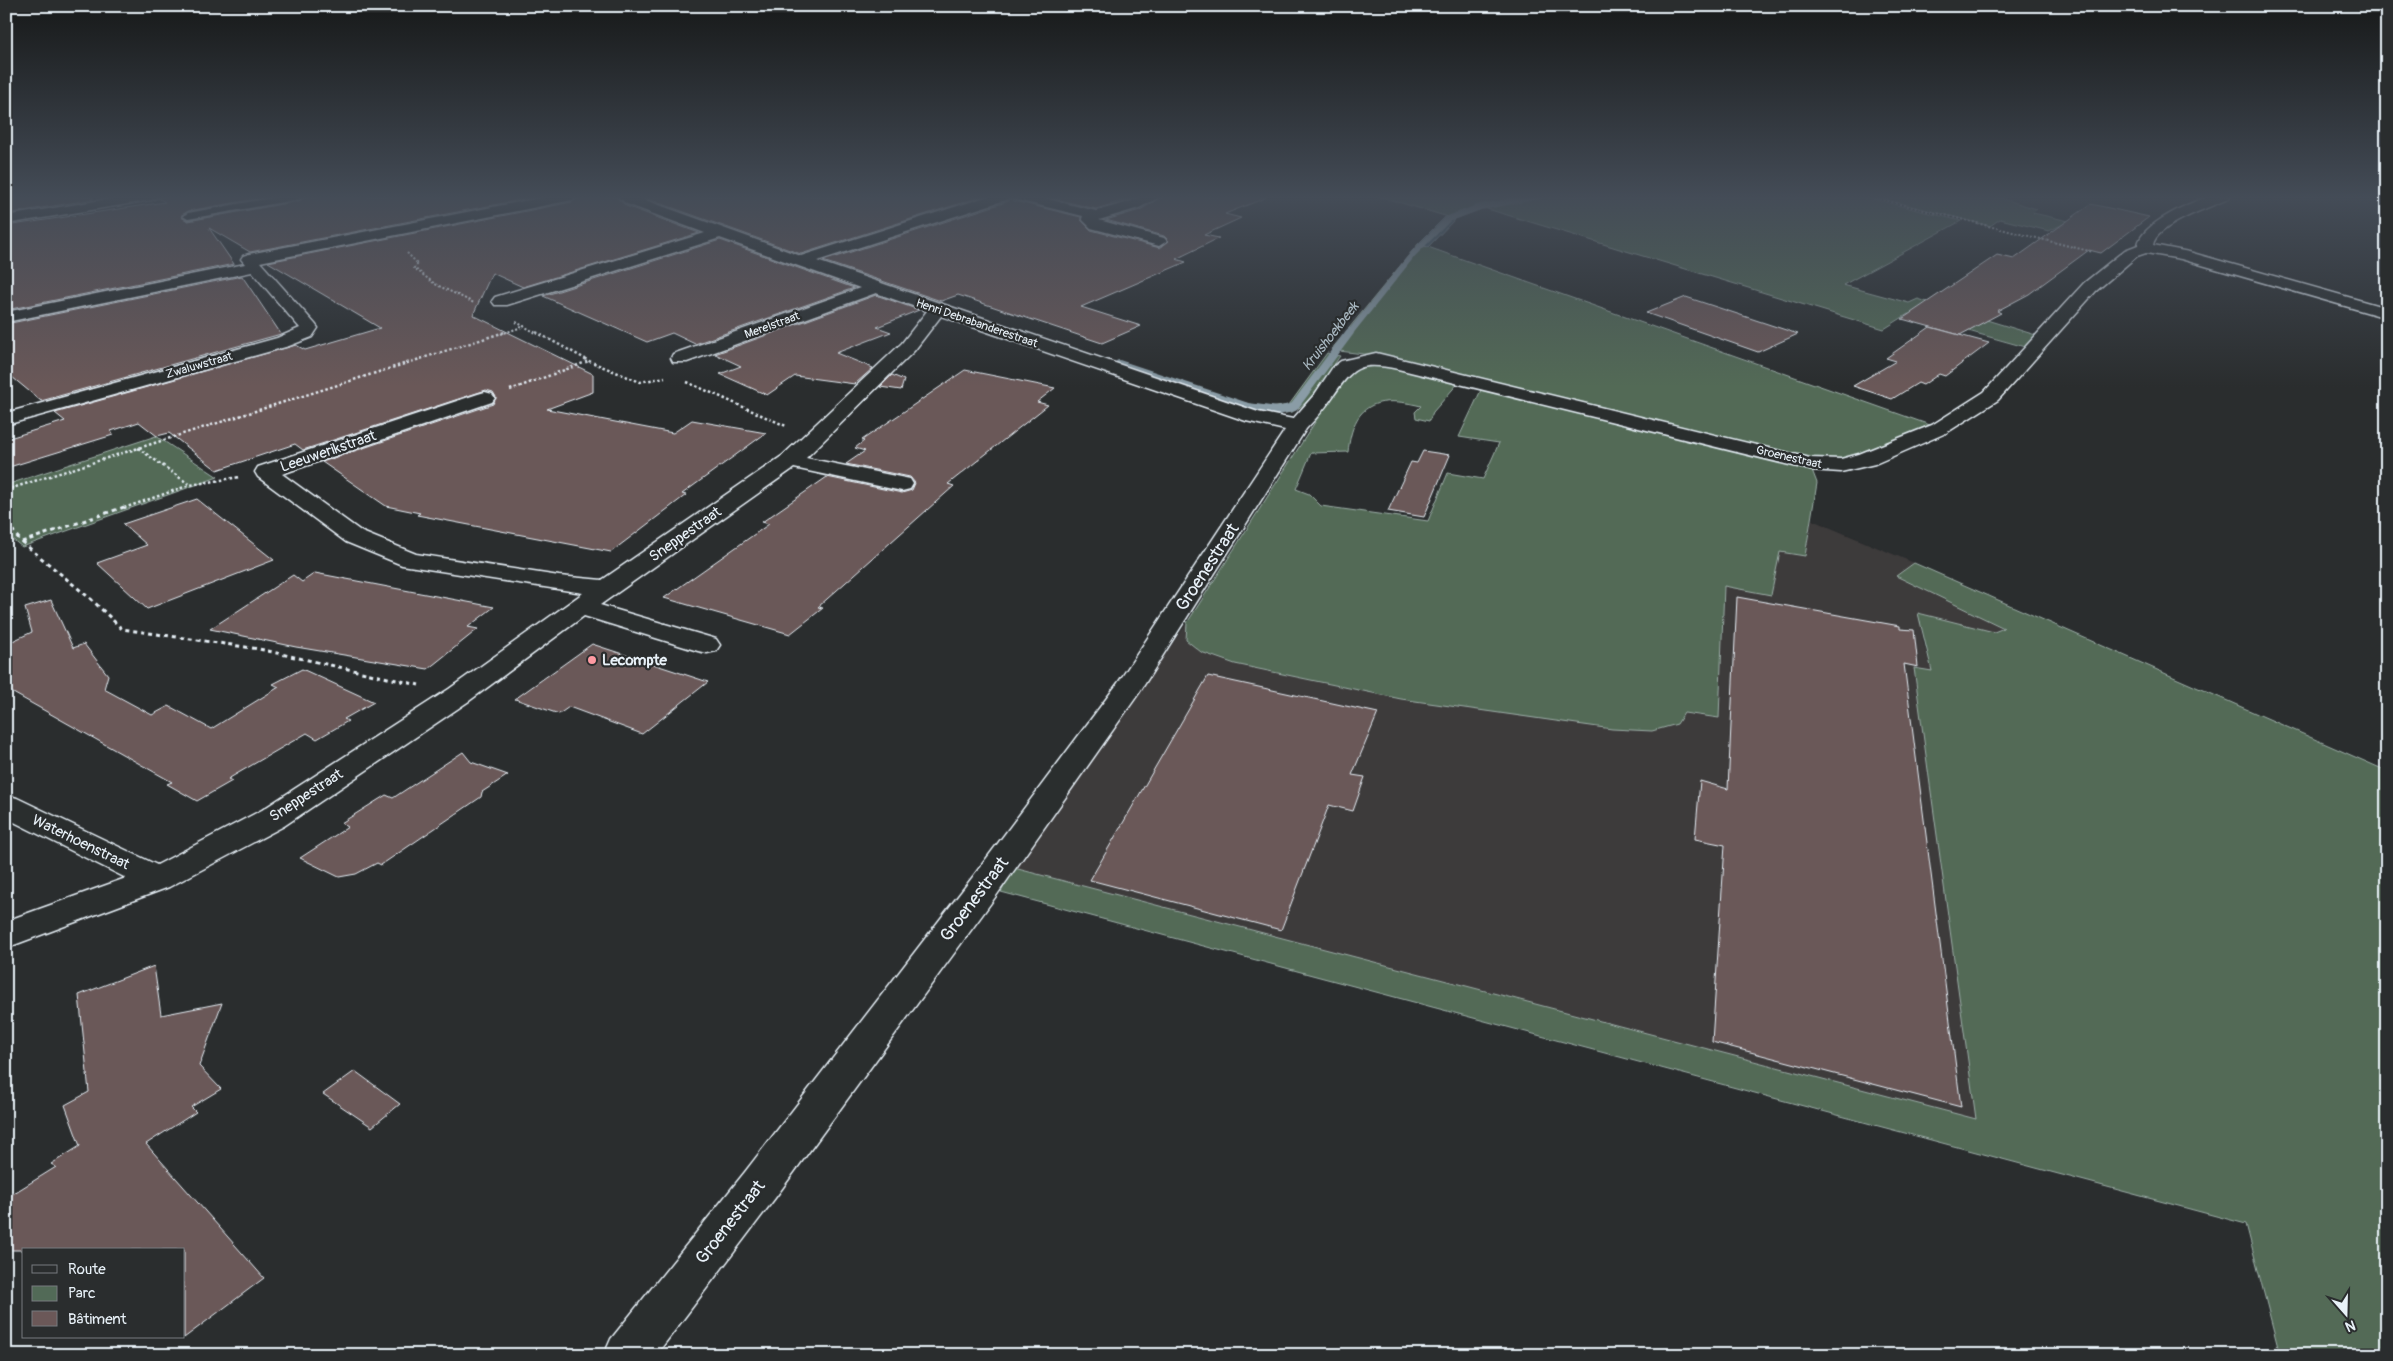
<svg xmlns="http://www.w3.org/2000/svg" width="2393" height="1361" viewBox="0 0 2393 1361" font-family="Pangolin,sans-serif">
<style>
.built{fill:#3e3a3b}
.green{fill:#526a57;stroke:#9daea8}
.water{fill:#4b636f;stroke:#8a9ca6}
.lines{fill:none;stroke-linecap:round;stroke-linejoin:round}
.stream-far1{stroke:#8a9ca6;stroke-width:6}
.stream{stroke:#8a9ca6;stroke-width:8}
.building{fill:#6b5858;stroke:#e8f1f8}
.lane-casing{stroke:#e8f1f8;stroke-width:4}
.street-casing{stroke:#e8f1f8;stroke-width:3}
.path-far2{stroke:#e8f1f8;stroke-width:2;stroke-dasharray:2 2;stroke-linecap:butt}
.path-far1{stroke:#e8f1f8;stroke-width:2.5;stroke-dasharray:2.5 2.5;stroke-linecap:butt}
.path{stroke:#e8f1f8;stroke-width:3;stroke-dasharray:4 4;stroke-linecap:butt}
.lane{fill:#2a2d2e;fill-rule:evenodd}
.street{fill:#2a2d2e;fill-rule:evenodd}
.poi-dot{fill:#ff9aa2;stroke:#2a2d2e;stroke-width:2}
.labels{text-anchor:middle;stroke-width:4.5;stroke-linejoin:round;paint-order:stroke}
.far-street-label{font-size:12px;fill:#e8f1f8;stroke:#2a2d2e}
.far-water-label{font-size:14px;font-style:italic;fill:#a9b8c1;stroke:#2a2d2e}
.street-label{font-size:15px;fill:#e8f1f8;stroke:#2a2d2e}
.poi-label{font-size:15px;font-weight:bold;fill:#e8f1f8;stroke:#2a2d2e;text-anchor:start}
.near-street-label{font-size:18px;fill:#e8f1f8;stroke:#2a2d2e}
</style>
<rect width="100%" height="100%" fill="#2a2d2e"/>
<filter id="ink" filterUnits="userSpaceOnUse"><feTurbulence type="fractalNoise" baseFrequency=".02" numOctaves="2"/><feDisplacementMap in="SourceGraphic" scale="10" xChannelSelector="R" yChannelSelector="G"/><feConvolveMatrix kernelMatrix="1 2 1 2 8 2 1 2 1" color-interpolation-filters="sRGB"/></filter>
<g filter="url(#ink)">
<polygon class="built" points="1812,520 1914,563 1896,576 2004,628 1994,632 1919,613 1923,641 1932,671 1914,668 1976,1119 1014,868 1187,623 1186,640 1201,652 1235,664 1401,699 1684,713 1719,718 1724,586 1780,551 1805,556"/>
<g class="green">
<polygon points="1378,196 1861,196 1961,221 1843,285 1909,303 1918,299 2039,336 2025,347 1908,314 1884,329 1484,208 1455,219"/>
<polygon points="1872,196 1962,196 1974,199 1993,196 2037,209 2033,213 2069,221 2049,231 2000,219 1990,226"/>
<path d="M1418 244 1428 247 1930 425C1906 438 1879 454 1852 458 1833 461 1813 458 1794 455L1396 358 1331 350Z"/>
<path d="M1327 353 1340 356C1329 371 1309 407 1291 412 1278 415 1264 412 1251 411L1115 366 1119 362 1245 403 1270 408 1289 405Z"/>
<path d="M1380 365 1459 382 1433 412 1429 421 1416 418 1415 412 1421 406C1377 395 1353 403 1348 452L1311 453 1296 489 1309 494 1321 506 1428 521 1448 473 1483 479 1499 443 1459 437 1481 390 1488 389 1812 470 1817 483 1805 556 1780 552 1771 595 1724 586 1719 718 1684 713 1677 724 1652 731 1612 729 1401 699 1235 664 1201 652 1186 640 1187 623 1345 375 1359 367Z"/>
<polygon points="156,436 218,477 22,547 6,534 6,485"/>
<polygon points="1914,563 2387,771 2387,1355 2280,1355 2246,1224 1001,892 1014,868 1976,1119 1914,668 1932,671 1918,613 1994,632 2004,628 1896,576"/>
</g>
<polygon class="water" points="1445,217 1455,219 1428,247 1418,244"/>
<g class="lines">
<polyline class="stream-far1" points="1349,334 1413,254 1448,219 1480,207 1540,196"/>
<polyline class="stream" points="1119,364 1248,407 1278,411 1294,407 1350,332"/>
</g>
<g class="building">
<polygon points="6,196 93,196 94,199 6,214"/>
<polygon points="161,196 272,196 188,211 181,217 188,221 299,201 306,196 540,196 250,252 209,228 234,264 6,310 6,226 165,202 158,198"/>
<polygon points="581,196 615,196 626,206 699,233 523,287 492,273 473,315 593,374 593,392 547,409 673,433 692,420 766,433 682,494 686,495 611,552 417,515 420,513 386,506 322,462 493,404 496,397 493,392 486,390 303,450 295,444 217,470 169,433 157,436 139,422 111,431 113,435 6,468 6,439 65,421 55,413 296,345 305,350 380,328 268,262 572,202"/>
<polygon points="640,196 983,196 801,254"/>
<polygon points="1044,196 1138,196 1096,209"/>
<polygon points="1163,196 1265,196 1265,198 1225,214 1241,218 1204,235 1219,238 1176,259 1186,262 1081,307 1141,326 1102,343 958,295 941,301 823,261 1009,201 1011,198 1014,201 1081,217 1081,220 1091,230 1160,248 1169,241 1164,236 1106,220 1140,210"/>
<polygon points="2091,204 2149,217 2101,253 2089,250 2029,294 1997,311 2001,313 1960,335 1902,319 1997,255 2014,259"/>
<polygon points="720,240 854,288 695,344 672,333 647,342 543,296"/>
<polygon points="242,276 281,334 41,401 6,372 6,324"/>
<polygon points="876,295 919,310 877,327 891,332 836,353 873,368 855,384 795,376 767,395 720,374 741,366 715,354"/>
<polygon points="1686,297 1798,334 1758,352 1646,313"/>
<polygon points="1930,327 1989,343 1945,376 1939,374 1923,385 1918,383 1892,399 1853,386 1896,361 1886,358"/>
<polygon points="965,370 1055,388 1037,402 1048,405 948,484 954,486 818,607 823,608 790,634 664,598 769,524 762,522 827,477 902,493 912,490 915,483 910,477 846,464 865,451 855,448 864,441 862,440"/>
<polygon points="892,375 904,380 901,390 880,387"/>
<polygon points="1423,451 1450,455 1424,517 1388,511 1411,462 1417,463"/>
<polygon points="197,499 274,560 147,609 97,563 147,545 123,524"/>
<polygon points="315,573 383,586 494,607 468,627 478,629 428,669 296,647 210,629 293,575 302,582"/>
<polygon points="1737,597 1900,626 1900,629 1914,630 1918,667 1904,664 1961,1107 1712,1042 1725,845 1695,839 1700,781 1728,789"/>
<polygon points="51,600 73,648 84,644 108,675 104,689 152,715 169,706 211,729 279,687 273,684 302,669 374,702 344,719 348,721 317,739 307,733 228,779 232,781 197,801 167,784 172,782 6,689 6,644 32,632 25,608"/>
<polygon points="592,644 708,682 642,734 569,707 559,714 515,699"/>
<polygon points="1208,676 1378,713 1352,775 1365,777 1353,811 1329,805 1281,930 1090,880"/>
<polygon points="463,752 471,762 508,775 482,792 481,797 381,865 377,863 356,874 339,877 300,858 348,827 341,823 386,795 393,798"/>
<polygon points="154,966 161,1015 222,1003 199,1066 221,1089 191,1107 196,1112 146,1144 264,1278 184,1338 184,1250 6,1250 6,1198 56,1167 51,1164 80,1146 65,1105 89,1092 79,995"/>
<polygon points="355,1071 400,1104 372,1127 323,1094"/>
</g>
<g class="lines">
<g class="lane-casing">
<polygon id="lane" points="282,196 304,196 299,199 188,219 183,216 188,213"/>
</g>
<g class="street-casing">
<g id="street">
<polygon points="126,196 159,196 152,200 6,224 6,216"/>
<polygon points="550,196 579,196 572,200 260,262 315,324 318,328 312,337 289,346 6,425 6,413 277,338 300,328 252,272 6,322 6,312 245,264 241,259 243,256 249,254"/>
<path d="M617 196H634L801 256 989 196H1010L1008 199 817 261 1258 412 1293 419 1315 394 1333 367 1341 361 1376 353 1810 458 1841 459 1859 454 1932 425 1984 392 2084 283 2125 250 2138 245C2141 224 2191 202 2210 196 2216 195 2224 196 2230 196L2228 199C2211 207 2156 225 2153 245L2189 252 2387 308V318L2181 259 2146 253 2137 256 2096 291 1998 400 1946 433 1875 464 1841 472 1810 470 1398 369C1358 361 1353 367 1331 399 1324 410 1315 419 1306 429L1139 693 996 896 775 1198 656 1355H604L611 1339 745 1172 972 878 1118 683 1285 430 1246 421 941 316 914 351 806 458 910 479 913 484 910 489 902 491 794 468 600 605 716 639 720 645 716 651 707 653 698 651 584 616 469 701 284 826 169 887 6 948V921L126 878 6 818V795L17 798 157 865 262 810 449 689 583 593 402 565 346 542 258 477 255 472 258 467 478 394 485 392 492 394 495 398 492 402 282 474 362 532 416 554 559 576 602 580 782 456 902 343 927 311 876 293 687 362H673L671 358 673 354 860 288 720 238 507 305H495L492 301 495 297 705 233 627 204Z"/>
<polygon points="1012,196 1036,196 1096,211 1129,202 1142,196 1161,196 1139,208 1099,220 1164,238 1167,241 1159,246 1091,228 1082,219 1083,216 1014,199"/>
</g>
</g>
<g class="path-far2">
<polyline points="1868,196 2093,252"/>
<polyline points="407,253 418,264 414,268 435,284 474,303"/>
<polyline points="516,322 538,334"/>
<polyline points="501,334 525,326"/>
</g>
<g class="path-far1">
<polyline points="536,332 589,361 640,382 665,377"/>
<polyline points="687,382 786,426"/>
<polyline points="510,390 589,361"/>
<polyline points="138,448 190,485 240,477"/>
<polyline points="6,490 505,332"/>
<polyline points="124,508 190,485"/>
</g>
<g class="path">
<polyline points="6,524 22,542 127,506"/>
<polyline points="6,535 15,531"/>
<polyline points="22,542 92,600 122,629 259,649 419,685"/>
</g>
<use href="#lane" class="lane"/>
<use href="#street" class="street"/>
</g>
</g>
<linearGradient id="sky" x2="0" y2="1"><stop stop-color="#171919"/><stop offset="0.51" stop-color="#444c57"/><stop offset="1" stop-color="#444c57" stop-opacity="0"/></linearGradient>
<rect width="2393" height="387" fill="url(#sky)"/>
<circle class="poi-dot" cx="592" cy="660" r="5"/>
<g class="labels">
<g class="far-street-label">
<text transform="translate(977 323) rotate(19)" y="4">Henri Debrabanderestraat</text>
<text transform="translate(772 325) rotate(-20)" y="4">Merelstraat</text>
<text transform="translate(199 365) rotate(-16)" y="4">Zwaluwstraat</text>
<text transform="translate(1789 457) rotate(13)" y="4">Groenestraat</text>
</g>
<g class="far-water-label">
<text transform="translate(1330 336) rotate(-52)" y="5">Kruishoekbeek</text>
</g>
<g class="street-label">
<text transform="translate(328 451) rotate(-19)" y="5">Leeuwerikstraat</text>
<text transform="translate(685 534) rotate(-35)" y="5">Sneppestraat</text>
<text transform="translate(306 795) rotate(-33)" y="5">Sneppestraat</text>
<text transform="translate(81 842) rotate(26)" y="5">Waterhoenstraat</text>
</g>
<g class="poi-label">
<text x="602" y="665">Lecompte</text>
</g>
<g class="near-street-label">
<text transform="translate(1207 567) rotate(-57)" y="6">Groenestraat</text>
<text transform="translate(974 899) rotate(-53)" y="6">Groenestraat</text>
<text transform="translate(730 1222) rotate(-52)" y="6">Groenestraat</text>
</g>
</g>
<rect width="2393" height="1361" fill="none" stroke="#2a2d2e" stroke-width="25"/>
<rect x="12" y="12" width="2368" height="1336" fill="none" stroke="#e8f1f8" stroke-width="2" filter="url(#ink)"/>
<rect x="22" y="1248" width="162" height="90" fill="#2a2d2e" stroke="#767b7f"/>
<rect x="32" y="1265" width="25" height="8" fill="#2a2d2e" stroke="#767b7f"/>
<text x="68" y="1274" font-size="15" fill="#e8f1f8">Route</text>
<rect x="32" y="1286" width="25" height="15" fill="#526a57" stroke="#767b7f"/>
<text x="68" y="1298" font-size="15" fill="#e8f1f8">Parc</text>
<rect x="32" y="1311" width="25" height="15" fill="#6b5858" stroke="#767b7f"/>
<text x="68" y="1324" font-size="15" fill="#e8f1f8">Bâtiment</text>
<g transform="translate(2346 1314) rotate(160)" stroke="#2a2d2e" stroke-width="4" paint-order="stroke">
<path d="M0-4L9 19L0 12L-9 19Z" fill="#e8f1f8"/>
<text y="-8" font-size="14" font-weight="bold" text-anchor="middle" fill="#e8f1f8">N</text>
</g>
</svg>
